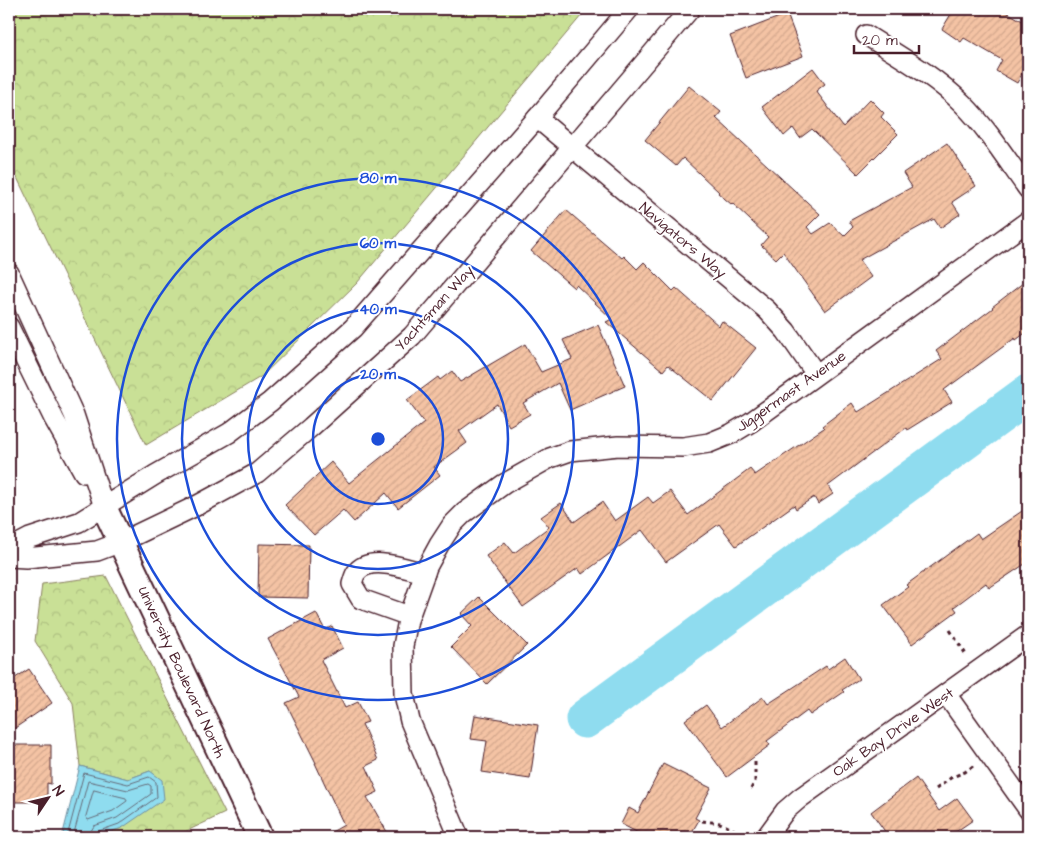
<svg xmlns="http://www.w3.org/2000/svg" width="1037" height="846" viewBox="0 0 1037 846" font-family="'Architects Daughter',sans-serif">
<style>
.forest{fill:url(#forest-crowns);stroke:#8a8060}
.water{fill:#8fdcef;stroke:#7390a1}
.lines{fill:none;stroke-linecap:round;stroke-linejoin:round}
.shore{stroke:#666b79;stroke-width:1}
.river{stroke:#8fdcef;stroke-width:39}
.building{fill:url(#building-hatch);stroke:#4a1f2b}
.minor-casing{stroke:#4a1f2b;stroke-width:22}
.tertiary-casing{stroke:#4a1f2b;stroke-width:28}
.path{stroke:#4a1f2b;stroke-width:3;stroke-dasharray:4 4;stroke-linecap:butt}
.minor{stroke:#fff;stroke-width:19}
.tertiary{stroke:#fff;stroke-width:24}
.ring{fill:none;stroke:#1d4ed8;stroke-width:2.5}
.labels{text-anchor:middle;stroke-width:4;stroke-linejoin:round;paint-order:stroke}
.street-label{font-size:15px;fill:#4a1f2b;stroke:#fff}
.centre{fill:#1d4ed8;stroke:#fff;stroke-width:2.5}
.ring-label{font-size:15px;text-anchor:middle;font-weight:bold;fill:#1d4ed8;stroke:#fff;stroke-width:4;stroke-linejoin:round;paint-order:stroke}
</style>
<defs>
<pattern id="forest-crowns" width="20" height="18" patternUnits="userSpaceOnUse" patternTransform="scale(1.25)"><rect width="20" height="18" fill="#c9e096"/><path d="M2 6a3 3 0 1 1 6 0M12 15a3 3 0 1 1 6 0" fill="none" stroke="#aec081"/></pattern>
<pattern id="building-hatch" width="6" height="6" patternUnits="userSpaceOnUse" patternTransform="scale(1.25)"><rect width="6" height="6" fill="#f4c3a4"/><path d="M-1 1l2-2M0 6l6-6M5 7l2-2" fill="none" stroke="#d3a78d"/></pattern>
</defs>
<rect width="100%" height="100%" fill="#fff"/>
<filter id="ink" filterUnits="userSpaceOnUse"><feTurbulence type="fractalNoise" baseFrequency=".02" numOctaves="2"/><feDisplacementMap in="SourceGraphic" scale="10" xChannelSelector="R" yChannelSelector="G"/><feConvolveMatrix kernelMatrix="1 2 1 2 8 2 1 2 1" color-interpolation-filters="sRGB"/></filter>
<g filter="url(#ink)">
<g class="forest">
<polygon points="9,9 587,9 357,283 262,376 146,445 9,161"/>
<polygon points="106,576 225,813 174,837 94,837 122,828 150,771 128,779 80,766 73,703 35,641 42,584"/>
</g>
<polygon class="water" points="80,766 128,779 150,771 162,780 164,799 122,828 94,837 62,837"/>
<g class="lines">
<g class="shore">
<polygon points="94,790 126,798 127,801 113,811 88,820 86,817"/>
<polyline points="67,837 84,773 128,784 149,777 156,782 157,797 119,824 99,831 96,837"/>
<polyline points="73,837 88,781 128,790 148,784 151,786 151,794 117,818 94,826 91,831 90,837"/>
</g>
<polyline class="river" points="585,719 1028,394"/>
</g>
<g class="building">
<polygon points="954,9 1001,9 1028,24 1028,62 1017,83 996,71 1002,60 964,38 961,42 942,29"/>
<polygon points="787,14 803,56 746,78 730,36"/>
<polygon points="813,68 825,84 816,91 843,127 870,99 884,113 881,117 898,134 858,174 812,129 800,138 793,128 784,136 762,107"/>
<polygon points="689,86 721,112 716,118 820,214 807,227 813,234 830,223 844,236 853,227 849,221 912,187 903,173 947,143 976,186 952,202 960,214 940,228 934,219 859,260 871,277 825,311 783,252 776,259 761,245 768,237 732,203 731,204 718,193 719,192 683,158 676,166 645,140"/>
<polygon points="566,210 622,258 624,256 637,269 644,262 673,291 676,288 719,326 722,321 756,348 713,401 668,365 663,371 606,322 612,319 576,285 574,288 531,251"/>
<polygon points="1028,279 1028,331 1016,340 1015,338 944,390 952,402 907,430 906,428 828,486 833,494 818,504 814,497 796,509 794,505 736,546 719,524 666,562 642,530 582,574 578,568 523,607 486,556 505,542 514,553 549,527 541,517 561,503 574,522 602,502 615,521 648,497 653,503 670,491 688,515 750,469 755,475 824,428 822,426 852,403 858,412 942,359 936,351 993,308 992,307"/>
<polygon points="598,325 625,386 570,410 558,383 523,403 530,414 509,426 497,404 459,431 467,443 434,467 440,475 398,508 386,493 354,522 343,510 314,535 285,505 331,462 349,483 424,423 407,400 438,377 440,380 452,371 460,382 525,344 541,372 572,359 563,340"/>
<polygon points="1028,507 1028,562 989,588 986,583 954,607 957,611 912,644 883,605 908,587 906,585 977,533 981,539"/>
<polygon points="259,544 309,545 308,598 258,597"/>
<polygon points="479,597 527,645 487,684 451,647 472,626 461,614"/>
<polygon points="316,613 325,630 332,626 343,648 321,660 345,708 358,702 368,722 362,724 378,760 366,766 378,792 367,797 390,837 323,837 344,825 315,763 316,763 286,703 299,697 268,639"/>
<polygon points="845,657 859,679 842,690 844,692 810,715 807,711 767,741 770,745 727,777 685,720 706,705 722,727 763,697 768,704 826,666 828,669"/>
<polygon points="29,669 52,703 9,732 9,682"/>
<polygon points="475,715 538,725 530,779 482,772 487,741 471,739"/>
<polygon points="9,745 51,745 51,784 47,783 47,802 9,802"/>
<polygon points="663,764 711,788 695,818 699,820 689,837 646,837 621,824 629,808 638,813"/>
<polygon points="916,778 939,811 957,798 973,820 948,837 889,837 871,812"/>
</g>
<g class="lines">
<g class="minor-casing">
<g id="minor">
<path d="M866 35C899 56 935 76 963 104 988 129 1007 160 1028 189"/>
<polyline points="537,118 767,310 786,331 816,374"/>
<polyline points="9,273 74,415 104,507"/>
<polyline points="9,327 54,419 84,473"/>
<polyline points="9,549 30,538 79,522 155,475 229,433 270,402 353,328 537,118 629,9"/>
<polyline points="9,557 26,558 97,551 121,542 196,506 257,473 311,427 412,336 690,9"/>
<path d="M409 616 361 599 352 584C353 581 354 576 356 573 369 554 407 569 425 573"/>
<polyline points="946,694 1028,809"/>
<polyline points="459,837 410,721 404,694 403,646 408,620 427,567 439,545 452,525 464,513 504,484 550,458 570,451 618,446 683,447 709,443 731,434 751,422 1028,221"/>
<polyline points="766,837 785,811 800,798 1028,635"/>
</g>
</g>
<g class="tertiary-casing">
<polyline id="tertiary" points="104,507 260,837"/>
</g>
<g class="path">
<polyline points="950,630 967,656"/>
<polyline points="751,789 755,781 755,761"/>
<polyline points="936,789 952,777 965,772 973,766"/>
<polyline points="702,821 720,823 746,836"/>
</g>
<use href="#minor" class="minor"/>
<use href="#tertiary" class="tertiary"/>
</g>
</g>
<g class="ring">
<circle cx="378" cy="439" r="65"/>
<circle cx="378" cy="439" r="130"/>
<circle cx="378" cy="439" r="196"/>
<circle cx="378" cy="439" r="261"/>
</g>
<g class="labels">
<g class="street-label">
<text transform="translate(683 240) rotate(40)" y="5">Navigators Way</text>
<text transform="translate(434 308) rotate(-48)" y="5">Yachtsman Way</text>
<text transform="translate(791 391) rotate(-35)" y="5">Jiggermast Avenue</text>
<text transform="translate(182 672) rotate(65)" y="5">University Boulevard North</text>
<text transform="translate(893 732) rotate(-35)" y="5">Oak Bay Drive West</text>
</g>
</g>
<circle cx="378" cy="439" r="8" class="centre"/>
<g class="ring-label">
<text x="378" y="183">80 m</text>
<text x="378" y="248">60 m</text>
<text x="378" y="314">40 m</text>
<text x="378" y="379">20 m</text>
</g>
<rect width="1037" height="846" fill="none" stroke="#fff" stroke-width="30"/>
<rect x="15" y="15" width="1007" height="816" fill="none" stroke="#4a1f2b" stroke-width="2" filter="url(#ink)"/>
<g transform="translate(48 798) rotate(55)" stroke="#ffffff" stroke-width="4" paint-order="stroke">
<path d="M0-4L9 19L0 12L-9 19Z" fill="#4a1f2b"/>
<text y="-8" font-size="14" font-weight="bold" text-anchor="middle" fill="#4a1f2b">N</text>
</g>
<path d="M854 45v8h65v-8" fill="none" stroke="#4a1f2b" stroke-width="2.5"/>
<text x="862" y="45" font-size="15" fill="#4a1f2b" stroke="#ffffff" stroke-width="4" paint-order="stroke">20 m</text>
</svg>
